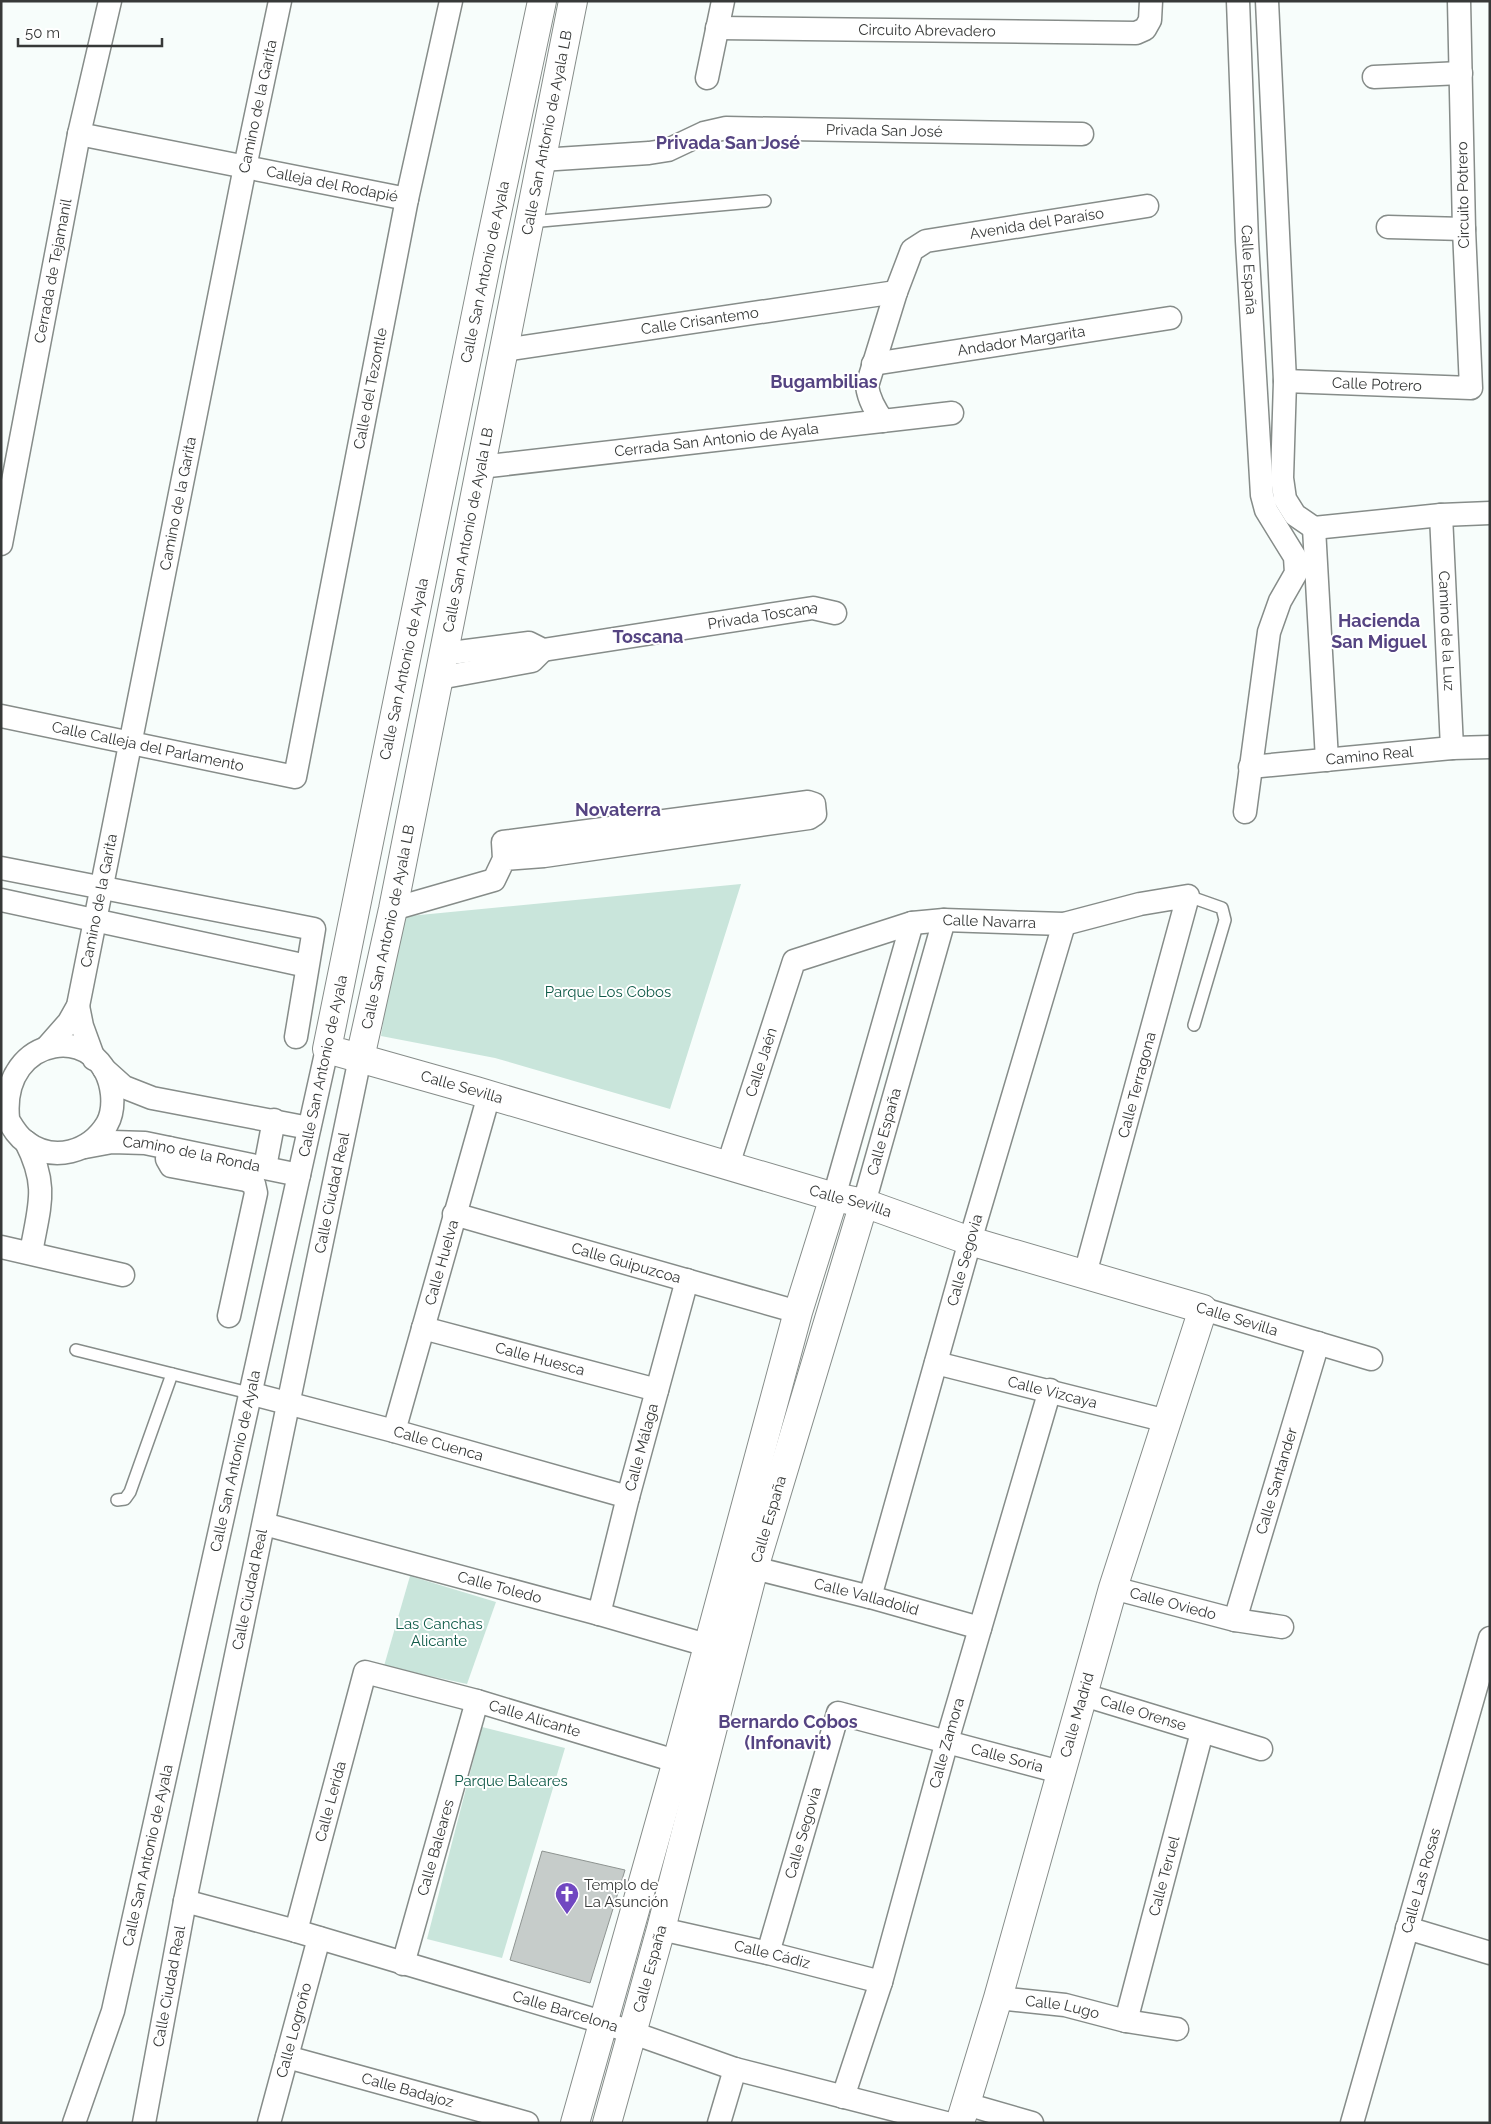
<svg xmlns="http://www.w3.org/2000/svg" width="1491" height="2124" viewBox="0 0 1491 2124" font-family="Raleway,sans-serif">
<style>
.green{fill:#c9e5db}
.building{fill:#c6ccca;stroke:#8e9491}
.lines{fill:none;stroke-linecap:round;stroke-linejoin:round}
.lane-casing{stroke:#868c89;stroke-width:14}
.street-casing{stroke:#868c89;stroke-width:25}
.secondary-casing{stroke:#868c89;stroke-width:30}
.lane{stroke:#fff;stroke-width:11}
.street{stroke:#fff;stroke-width:22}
.secondary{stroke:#fff;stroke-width:28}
.labels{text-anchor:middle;stroke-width:4;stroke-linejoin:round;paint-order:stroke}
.street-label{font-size:15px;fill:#373938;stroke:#fff}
.park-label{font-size:15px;fill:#105b49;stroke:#fff}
.poi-label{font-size:15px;fill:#373938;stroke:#fff;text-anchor:start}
.quarter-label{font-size:18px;font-weight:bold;fill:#554482;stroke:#fff}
</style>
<rect width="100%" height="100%" fill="#f7fdfb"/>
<g class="green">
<polygon points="741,884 670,1109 495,1058 381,1036 399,917"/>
<polygon points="410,1576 496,1602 467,1684 384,1666"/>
<polygon points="482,1727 565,1748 502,1958 427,1939"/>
</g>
<polygon class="building" points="542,1851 625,1870 590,1983 510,1960"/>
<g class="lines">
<g class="lane-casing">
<g id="lane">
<polyline points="530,222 765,201"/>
<polyline points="1188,896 1222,908 1225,920 1194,1025"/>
<polyline points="76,1350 249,1393"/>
<polyline points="117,1500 125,1499 130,1492 172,1374"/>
</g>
</g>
<g class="street-casing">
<g id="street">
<path id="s1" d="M1238 1 1247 241 1262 495 1266 510 1295 557 1296 573 1280 601 1269 632 1245 812"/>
<polyline points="1267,1 1285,381 1282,478 1285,499 1295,515 1314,528 1441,515 1490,513"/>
<path id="s2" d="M717 28 1136 33 1145 29 1150 20 1151 1"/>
<polyline points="1374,77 1461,73"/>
<polyline points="707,78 723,1"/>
<path id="s3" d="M79 134 407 199"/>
<path id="s4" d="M541 160 649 153 668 150 704 133 726 128 1082 134"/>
<polyline points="1388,227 1464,229"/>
<path id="s5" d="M503 350 896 292"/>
<path id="s6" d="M873 364 1170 318"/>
<path id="s7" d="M1285 381 1471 388 1464 229 1459 1"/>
<path id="s8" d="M883 421C875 410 869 400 867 386L896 292 912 250 926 241 1147 206"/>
<path id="s9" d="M480 467 952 413"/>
<path id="s10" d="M1441 515 1452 748"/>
<polyline points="1314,528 1327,760"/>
<path id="s11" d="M1 544 79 134 110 1"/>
<path id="s12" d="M443 654 529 643 543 650 813 608 835 613"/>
<polyline points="439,678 532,661 543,650"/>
<path id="s13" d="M1 716 295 777 407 199 451 1"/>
<path id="s14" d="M1250 767 1452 748 1490 747"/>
<polyline points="1,868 314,929 296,1037"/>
<polyline points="1,900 307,966"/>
<polyline points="393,909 494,880 504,859 503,842 808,802 814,804 815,814 809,818 544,856 504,859"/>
<polyline points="78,1006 82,1026 94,1059"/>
<path id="s15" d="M47 1047 69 1022 78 1006 245 167 280 1"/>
<polyline points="104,1069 124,1087 152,1098 309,1128"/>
<path d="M1 1109C9 1119 14 1134 26 1142 54 1163 90 1152 107 1124 112 1115 113 1104 112 1094 104 1021 0 1032 8 1118"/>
<path d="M26 1142C49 1187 39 1206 31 1253"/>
<path id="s16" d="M85 1147 112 1142 145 1143 299 1175"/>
<polyline points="169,1148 167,1159 171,1166 246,1180 254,1184 256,1193 229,1316"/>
<path id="s17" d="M728 1165 794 961 912 923 944 920 1064 924 1140 904 1188 896 1085 1274"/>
<polyline points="265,1167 274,1120"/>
<polyline points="834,1197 912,923"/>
<path id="s18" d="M864 1203 944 920"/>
<path id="s19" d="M454 1214 798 1312"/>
<polyline points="1,1247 123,1275"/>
<polyline points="1203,1309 1371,1359"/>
<path id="s20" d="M423 1328 657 1390"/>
<path id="s21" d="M936 1363 1167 1421"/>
<path id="s22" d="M249 1393 394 1431 628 1497"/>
<path id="s23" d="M394 1431 489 1095"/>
<path id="s24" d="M264 1524 599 1614 724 1650"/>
<path id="s25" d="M754 1568 870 1597 980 1628"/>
<path id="s26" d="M1113 1588 1235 1620 1282 1627"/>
<path id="s27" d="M870 1597 970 1241 1064 924"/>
<path id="s28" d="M599 1614 628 1497 687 1280"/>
<path id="s29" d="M1235 1620 1318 1343"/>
<path id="s30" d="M1084 1695 1261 1749"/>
<path id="s31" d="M185 1901 296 1931 602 2022 735 2069 946 2123"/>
<polyline points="1407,1928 1490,1953"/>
<path id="s32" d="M661 1929 768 1953 881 1982"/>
<path id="s33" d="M296 1931 365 1672 477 1701 692 1766"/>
<path id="s34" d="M768 1953 838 1713 1060 1772"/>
<path id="s35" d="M403 1964 477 1701"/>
<path id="s36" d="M998 1998 1065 2005 1126 2021 1177 2029"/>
<path id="s37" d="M1126 2021 1202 1732"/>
<path id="s38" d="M287 2057 527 2123"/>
<path id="s39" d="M843 2097 881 1982 947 1741 1050 1390"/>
<polyline points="966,2104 1032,2123"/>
<path id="s40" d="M74 2123 113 2011 327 1049"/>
<path id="s41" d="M144 2123 185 1901 360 1058"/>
<path id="s42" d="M269 2123 319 1938"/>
<polyline points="719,2123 735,2069"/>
<path id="s43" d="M1352 2123 1490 1638"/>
</g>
</g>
<g class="secondary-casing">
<g id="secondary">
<path id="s44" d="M542 1 487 260 327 1049 476 1091 834 1197 864 1203 970 1241 1203 1309 1113 1588 998 1998 960 2123"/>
<path id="s45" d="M360 1058 393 909 573 1"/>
<polyline points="575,2123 677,1761 798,1312 834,1197"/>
<path id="s46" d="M607 2123 661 1929 754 1568 864 1203"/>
</g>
</g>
<use href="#lane" class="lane"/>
<use href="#street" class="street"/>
<use href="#secondary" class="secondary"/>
</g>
<defs>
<g id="church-pin" transform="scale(1.25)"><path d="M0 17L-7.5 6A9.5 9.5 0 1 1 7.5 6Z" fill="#7148c1" stroke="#fff"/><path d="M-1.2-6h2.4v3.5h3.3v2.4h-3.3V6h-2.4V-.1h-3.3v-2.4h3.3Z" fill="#fff"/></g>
</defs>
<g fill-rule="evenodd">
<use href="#church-pin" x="567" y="1894"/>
</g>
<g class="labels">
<g class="street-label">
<text dy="5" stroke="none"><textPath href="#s2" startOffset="210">Circuito Abrevadero</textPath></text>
<text dy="5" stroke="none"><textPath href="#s15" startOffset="969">Camino de la Garita</textPath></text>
<text dy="5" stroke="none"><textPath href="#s4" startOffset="348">Privada San José</textPath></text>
<text dy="5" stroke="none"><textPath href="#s45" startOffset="944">Calle San Antonio de Ayala LB</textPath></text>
<text dy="5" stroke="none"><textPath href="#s3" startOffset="258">Calleja del Rodapié</textPath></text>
<text transform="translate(1463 195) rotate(-91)" y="5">Circuito Potrero</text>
<text dy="5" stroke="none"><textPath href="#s8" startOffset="311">Avenida del Paraíso</textPath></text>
<text dy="5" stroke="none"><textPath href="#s1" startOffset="269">Calle España</textPath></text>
<text dy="5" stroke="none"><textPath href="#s11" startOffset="278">Cerrada de Tejamanil</textPath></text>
<text transform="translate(485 272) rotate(-78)" y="5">Calle San Antonio de Ayala</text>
<text dy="5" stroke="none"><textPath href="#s5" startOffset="199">Calle Crisantemo</textPath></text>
<text dy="5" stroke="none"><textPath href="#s6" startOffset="150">Andador Margarita</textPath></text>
<text dy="5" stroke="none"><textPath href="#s7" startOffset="92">Calle Potrero</textPath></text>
<text dy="5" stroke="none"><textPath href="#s13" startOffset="696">Calle del Tezontle</textPath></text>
<text dy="5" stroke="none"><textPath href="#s9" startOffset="238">Cerrada San Antonio de Ayala</textPath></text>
<text dy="5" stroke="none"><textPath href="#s15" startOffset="564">Camino de la Garita</textPath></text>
<text dy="5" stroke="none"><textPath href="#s45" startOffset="539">Calle San Antonio de Ayala LB</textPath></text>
<text dy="5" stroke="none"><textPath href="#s12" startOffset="325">Privada Toscana</textPath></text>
<text dy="5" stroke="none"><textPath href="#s10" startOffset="116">Camino de la Luz</textPath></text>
<text transform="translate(404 669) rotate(-78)" y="5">Calle San Antonio de Ayala</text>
<text dy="5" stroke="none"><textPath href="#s13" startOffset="150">Calle Calleja del Parlamento</textPath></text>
<text dy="5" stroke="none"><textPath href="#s14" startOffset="120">Camino Real</textPath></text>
<text dy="5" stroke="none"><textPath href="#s15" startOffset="159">Camino de la Garita</textPath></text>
<text dy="5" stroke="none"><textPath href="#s17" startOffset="416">Calle Navarra</textPath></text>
<text dy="5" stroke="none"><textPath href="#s45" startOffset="134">Calle San Antonio de Ayala LB</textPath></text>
<text dy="5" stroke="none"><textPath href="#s17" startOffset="108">Calle Jaén</textPath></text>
<text transform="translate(323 1066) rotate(-78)" y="5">Calle San Antonio de Ayala</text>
<text transform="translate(1137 1085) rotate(-75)" y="5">Calle Terragona</text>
<text dy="5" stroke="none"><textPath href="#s44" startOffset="1210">Calle Sevilla</textPath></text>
<text dy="5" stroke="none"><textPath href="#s18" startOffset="74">Calle España</textPath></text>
<text dy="5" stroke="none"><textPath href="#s16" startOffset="108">Camino de la Ronda</textPath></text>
<text dy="5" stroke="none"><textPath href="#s41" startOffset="949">Calle Ciudad Real</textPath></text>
<text dy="5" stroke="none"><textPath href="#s44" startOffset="1615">Calle Sevilla</textPath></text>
<text dy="5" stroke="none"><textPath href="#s27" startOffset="350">Calle Segovia</textPath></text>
<text dy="5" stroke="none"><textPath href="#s23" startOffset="175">Calle Huelva</textPath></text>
<text dy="5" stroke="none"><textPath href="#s19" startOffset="179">Calle Guipuzcoa</textPath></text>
<text transform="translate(1237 1319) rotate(17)" y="5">Calle Sevilla</text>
<text dy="5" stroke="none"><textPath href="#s20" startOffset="121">Calle Huesca</textPath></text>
<text dy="5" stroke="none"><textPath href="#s21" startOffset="120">Calle Vizcaya</textPath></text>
<text dy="5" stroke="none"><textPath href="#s22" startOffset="196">Calle Cuenca</textPath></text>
<text dy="5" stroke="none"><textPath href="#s28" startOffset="172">Calle Málaga</textPath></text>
<text dy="5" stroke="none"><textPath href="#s40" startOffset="682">Calle San Antonio de Ayala</textPath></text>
<text dy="5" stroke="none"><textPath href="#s29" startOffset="145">Calle Santander</textPath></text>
<text dy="5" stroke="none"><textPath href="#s46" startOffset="625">Calle España</textPath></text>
<text dy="5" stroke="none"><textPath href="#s24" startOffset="244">Calle Toledo</textPath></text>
<text dy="5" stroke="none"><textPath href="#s41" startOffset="544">Calle Ciudad Real</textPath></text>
<text dy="5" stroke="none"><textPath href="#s25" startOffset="116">Calle Valladolid</textPath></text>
<text dy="5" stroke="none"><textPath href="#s26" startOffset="62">Calle Oviedo</textPath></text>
<text dy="5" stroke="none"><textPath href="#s30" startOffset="62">Calle Orense</textPath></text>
<text transform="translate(1077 1715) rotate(-74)" y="5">Calle Madrid</text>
<text dy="5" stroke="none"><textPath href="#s33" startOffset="444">Calle Alicante</textPath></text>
<text dy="5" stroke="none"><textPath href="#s39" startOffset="369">Calle Zamora</textPath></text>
<text dy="5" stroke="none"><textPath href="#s34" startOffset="425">Calle Soria</textPath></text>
<text dy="5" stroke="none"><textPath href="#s33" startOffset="134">Calle Lerida</textPath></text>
<text dy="5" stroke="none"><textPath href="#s34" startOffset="125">Calle Segovia</textPath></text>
<text dy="5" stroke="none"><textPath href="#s35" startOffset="121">Calle Baleares</textPath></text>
<text dy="5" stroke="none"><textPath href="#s40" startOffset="278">Calle San Antonio de Ayala</textPath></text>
<text dy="5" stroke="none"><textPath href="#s37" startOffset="150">Calle Teruel</textPath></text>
<text dy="5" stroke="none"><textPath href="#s43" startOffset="252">Calle Las Rosas</textPath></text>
<text dy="5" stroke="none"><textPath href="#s32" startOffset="114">Calle Cádiz</textPath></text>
<text dy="5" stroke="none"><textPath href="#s46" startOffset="160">Calle España</textPath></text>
<text dy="5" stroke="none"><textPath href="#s41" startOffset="139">Calle Ciudad Real</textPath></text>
<text dy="5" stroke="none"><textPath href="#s36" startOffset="65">Calle Lugo</textPath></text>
<text dy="5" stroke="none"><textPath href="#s31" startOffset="396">Calle Barcelona</textPath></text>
<text dy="5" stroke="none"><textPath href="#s42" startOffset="96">Calle Logroño</textPath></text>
<text dy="5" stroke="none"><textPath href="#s38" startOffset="125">Calle Badajoz</textPath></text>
</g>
<g class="park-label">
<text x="608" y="997">Parque Los Cobos</text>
<text x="439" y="1629">Las Canchas<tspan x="439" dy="17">Alicante</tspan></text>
<text x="511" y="1786">Parque Baleares</text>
</g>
<g class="poi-label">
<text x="584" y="1890">Templo de<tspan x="584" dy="17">La Asunción</tspan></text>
</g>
<g class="quarter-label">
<text x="728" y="149">Privada San José</text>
<text x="824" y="388">Bugambilias</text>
<text x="1379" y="627">Hacienda<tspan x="1379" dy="21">San Miguel</tspan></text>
<text x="648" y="643">Toscana</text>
<text x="618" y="816">Novaterra</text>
<text x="788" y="1728">Bernardo Cobos<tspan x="788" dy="21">(Infonavit)</tspan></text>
</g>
</g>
<rect width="1491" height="2124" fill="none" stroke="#373938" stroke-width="5"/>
<path d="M18 38v8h144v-8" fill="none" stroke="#373938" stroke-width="2.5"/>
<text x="25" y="38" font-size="15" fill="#373938" stroke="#ffffff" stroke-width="4" paint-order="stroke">50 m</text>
</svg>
